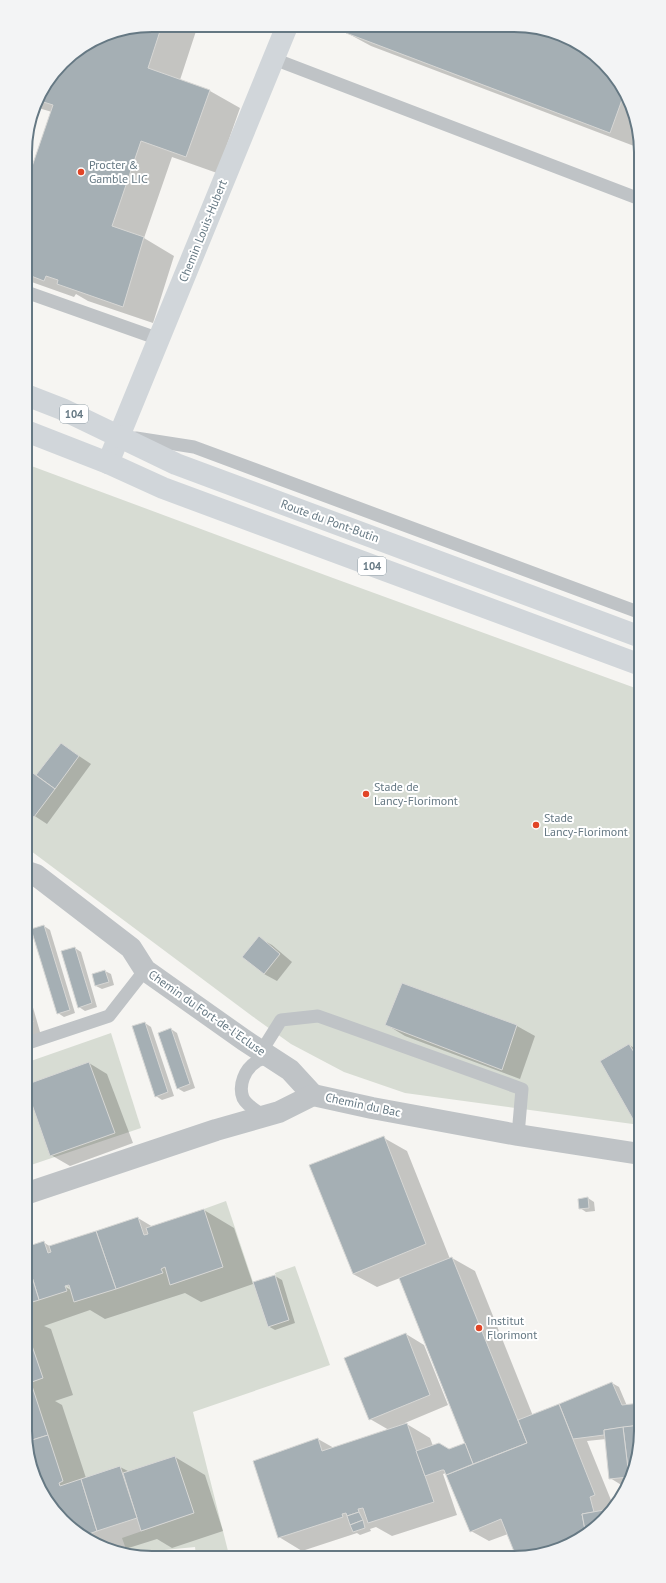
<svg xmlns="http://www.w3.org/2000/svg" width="666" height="1583" viewBox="0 0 666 1583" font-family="'PT Sans',sans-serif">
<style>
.green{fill:#d7dcd3}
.shadow{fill:#0003;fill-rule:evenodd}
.building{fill:#a5afb4;stroke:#d7d7d5}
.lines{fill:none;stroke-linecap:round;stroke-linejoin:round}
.lane{stroke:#bfc3c6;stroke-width:13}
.street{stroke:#bfc3c6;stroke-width:22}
.secondary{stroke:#d1d6da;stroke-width:22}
.primary{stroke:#d1d6da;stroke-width:22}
.poi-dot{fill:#e14527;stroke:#fff;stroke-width:1.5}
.labels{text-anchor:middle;stroke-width:4;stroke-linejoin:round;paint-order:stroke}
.shield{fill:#fff;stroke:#93a0a8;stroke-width:1}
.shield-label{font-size:11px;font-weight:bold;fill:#657883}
.poi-label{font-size:12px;fill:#657883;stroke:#fff;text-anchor:start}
.street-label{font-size:12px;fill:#657883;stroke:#fff}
.rim{fill:none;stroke:#657883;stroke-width:2}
</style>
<rect width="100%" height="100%" fill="#f6f5f2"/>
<g class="green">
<polygon points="26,464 333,578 638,689 640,1125 405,1093 344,1072 291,1044 252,1016 27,848"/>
<polygon points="111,1033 141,1128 28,1166 28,1062"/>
<polygon points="226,1201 268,1327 289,1320 275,1273 295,1266 330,1365 193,1412 229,1555 196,1555 195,1547 144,1552 144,1556 128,1555 122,1538 194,1513 175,1456 123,1473 120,1466 60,1486 59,1483 63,1481 32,1387 29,1387 29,1383 43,1378 29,1336 29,1303 66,1291 65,1286 69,1285 75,1302 162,1273 161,1269 165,1267 171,1285 223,1267 204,1209"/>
</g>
<g class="shadow">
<polygon points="152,25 198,25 180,80 210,91 240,108 217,173 172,157 144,238 174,256 153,323 88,301 76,294 74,297 26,280 25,190 52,112 35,107 38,96 68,57 104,35"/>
<polygon points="347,33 604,62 637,120 637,137 634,146 371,46"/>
<polygon points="61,744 91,764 47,824 27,811 31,772 37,776"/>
<polygon points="44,926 50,930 75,1013 64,1017 58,1013"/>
<polygon points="259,938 272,945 292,962 277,981 264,974 244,957"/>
<polygon points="75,948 81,952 97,1007 85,1011 79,1007"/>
<polygon points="105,971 111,974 114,985 102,989 96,986"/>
<polygon points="28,990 42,1039 28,1043"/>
<polygon points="145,1023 151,1027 174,1096 162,1100 156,1096"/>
<polygon points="387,1025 517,1026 535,1036 520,1079 405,1036"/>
<polygon points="171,1029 177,1033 195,1088 184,1092 177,1088"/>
<polygon points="629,1045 640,1051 640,1123 635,1120"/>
<polygon points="89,1063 107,1074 133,1143 70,1166 51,1155"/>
<polygon points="384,1138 407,1151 450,1259 452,1258 475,1271 533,1416 612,1383 619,1387 641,1439 631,1479 628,1485 623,1486 610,1478 606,1439 587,1441 613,1505 608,1507 609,1510 508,1534 489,1541 471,1531 446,1473 443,1474 457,1515 392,1536 376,1527 370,1529 371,1531 360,1535 357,1533 302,1551 279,1537 318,1439 334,1448 389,1430 370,1419 406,1334 424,1345 448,1405 405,1423 430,1438 433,1446 449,1450 466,1444 400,1278 377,1287 353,1274"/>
<polygon points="588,1198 594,1202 595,1211 586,1212 580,1208"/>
<path d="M204 1210 234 1228 253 1284 201 1302 185 1293 105 1319 90 1310 44 1326 51 1329 73 1395 55 1401 62 1405 86 1478 120 1467 130 1472 175 1457 205 1475 223 1531 172 1548 157 1539 119 1551 68 1526 42 1494 29 1463V1247L43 1242 51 1247 138 1218 153 1227ZM61 1282 71 1288V1290L60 1284Z"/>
<polygon points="275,1276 282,1280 295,1323 275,1330 268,1326"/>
</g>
<g class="building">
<polygon points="152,25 162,25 148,68 210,90 186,157 141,141 112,226 144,237 123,307 57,284 58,280 46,276 44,281 26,274 25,187 53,105 37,100 38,96 68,57 104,35"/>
<polygon points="349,26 538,27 570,38 604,62 623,97 610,133 346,33"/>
<polygon points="61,743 79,756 55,789 36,775"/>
<polygon points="30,771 55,789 34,817 27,813 27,775"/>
<polygon points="44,925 70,1010 57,1014 31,929"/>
<polygon points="259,936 280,954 264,974 242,957"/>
<polygon points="75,947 92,1003 78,1008 61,951"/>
<polygon points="105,970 109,982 95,986 92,974"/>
<polygon points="402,983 517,1025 502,1070 385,1025"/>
<polygon points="28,1005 33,1022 28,1023"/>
<polygon points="145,1022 168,1092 155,1097 132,1026"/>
<polygon points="171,1028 190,1084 177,1089 158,1033"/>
<polygon points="629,1044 640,1062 640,1118 634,1121 600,1061"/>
<polygon points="89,1062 115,1133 50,1156 28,1093 28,1084"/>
<polygon points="384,1136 426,1244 353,1274 309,1165"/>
<polygon points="588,1197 589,1208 579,1209 578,1199"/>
<polygon points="204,1209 223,1267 170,1285 165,1267 161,1269 163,1273 116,1289 96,1231 138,1217 144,1235 148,1234 146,1228"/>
<polygon points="96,1231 116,1289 74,1302 69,1285 65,1286 67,1291 39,1300 29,1267 29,1246 44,1241 48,1253 51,1252 49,1246"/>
<polygon points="452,1257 527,1443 473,1464 399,1278"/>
<polygon points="29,1267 39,1300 29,1303"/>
<polygon points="275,1275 289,1320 268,1327 253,1282"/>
<polygon points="406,1333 430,1395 369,1420 344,1358"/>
<polygon points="29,1337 43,1378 29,1383"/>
<polygon points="612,1382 622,1405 641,1403 641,1425 604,1430 604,1435 573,1439 559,1404"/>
<polygon points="32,1386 48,1435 29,1441 29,1387"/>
<polygon points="559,1404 595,1495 590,1497 594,1512 582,1514 586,1535 584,1537 546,1554 515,1554 501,1519 470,1532 446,1475 527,1443 518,1420"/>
<polygon points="407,1423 434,1502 368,1523 363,1508 358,1509 359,1512 347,1516 346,1513 342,1514 343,1517 278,1538 253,1461 318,1438 322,1451"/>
<polygon points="641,1425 641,1439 632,1476 629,1477 623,1427"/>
<polygon points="623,1427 629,1477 609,1479 604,1430"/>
<polygon points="48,1435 63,1481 59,1483 60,1486 81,1479 97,1531 86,1535 68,1526 42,1494 29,1463 29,1441"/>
<polygon points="439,1443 449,1449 465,1443 473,1464 446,1475 444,1470 442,1470 425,1476 416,1451"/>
<polygon points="175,1456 194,1513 141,1531 123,1473"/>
<polygon points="120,1466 137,1518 97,1531 81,1479"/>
<polygon points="615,1508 586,1535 582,1514"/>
<polygon points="359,1512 363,1520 350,1525 347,1516"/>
<polygon points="363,1520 365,1528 353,1532 350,1525"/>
</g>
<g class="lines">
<g class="lane">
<polyline points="274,59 637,198"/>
<polyline points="26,292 159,339"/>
<polyline points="136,438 194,447 638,612"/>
<polyline points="28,1043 109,1016 145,970"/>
<polyline points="261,1052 281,1020 318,1016 522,1089 518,1135"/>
<path d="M264 1116C257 1111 247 1106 243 1098 238 1085 245 1069 256 1062 259 1059 266 1059 271 1058"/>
</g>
<g class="street">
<polyline points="27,872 36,875 131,948 145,970 244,1040 290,1070 313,1095"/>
<polyline points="28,1193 216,1130 279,1112 313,1095 372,1108 518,1135 640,1154"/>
</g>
<polyline class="secondary" points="108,463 287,26"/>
<g class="primary">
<polyline points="26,395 62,409 176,464 638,636"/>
<polyline points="26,431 108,463 163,488 638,664"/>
</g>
</g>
<g class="poi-dot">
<circle cx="81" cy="172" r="4"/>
<circle cx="366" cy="794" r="4"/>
<circle cx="536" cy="825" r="4"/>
<circle cx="479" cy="1328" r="4"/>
</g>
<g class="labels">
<g class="shield">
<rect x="60" y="405" width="28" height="18" rx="3"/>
<rect x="358" y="557" width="28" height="18" rx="3"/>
</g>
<g class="shield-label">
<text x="74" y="418">104</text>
<text x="372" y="570">104</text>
</g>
<g class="poi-label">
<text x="89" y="169">Procter &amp;<tspan x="89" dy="14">Gamble LIC</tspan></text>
<text x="374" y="791">Stade de<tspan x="374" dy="14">Lancy-Florimont</tspan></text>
<text x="544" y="822">Stade<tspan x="544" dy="14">Lancy-Florimont</tspan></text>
<text x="487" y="1325">Institut<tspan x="487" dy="14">Florimont</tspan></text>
</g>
<g class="street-label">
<text transform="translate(203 231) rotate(-68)" y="4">Chemin Louis-Hubert</text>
<text transform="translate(330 521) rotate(20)" y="4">Route du Pont-Butin</text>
<text transform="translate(207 1013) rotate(35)" y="4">Chemin du Fort-de-l'Ecluse</text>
<text transform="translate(363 1105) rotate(12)" y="4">Chemin du Bac</text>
</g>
</g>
<path d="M0 0H666V1583H0ZM152 32H514A120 120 0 0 1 634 152V1431A120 120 0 0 1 514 1551H152A120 120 0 0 1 32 1431V152A120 120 0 0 1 152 32Z" fill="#f3f4f5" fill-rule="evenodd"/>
<path class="rim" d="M152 32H514A120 120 0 0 1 634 152V1431A120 120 0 0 1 514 1551H152A120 120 0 0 1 32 1431V152A120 120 0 0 1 152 32Z"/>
</svg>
